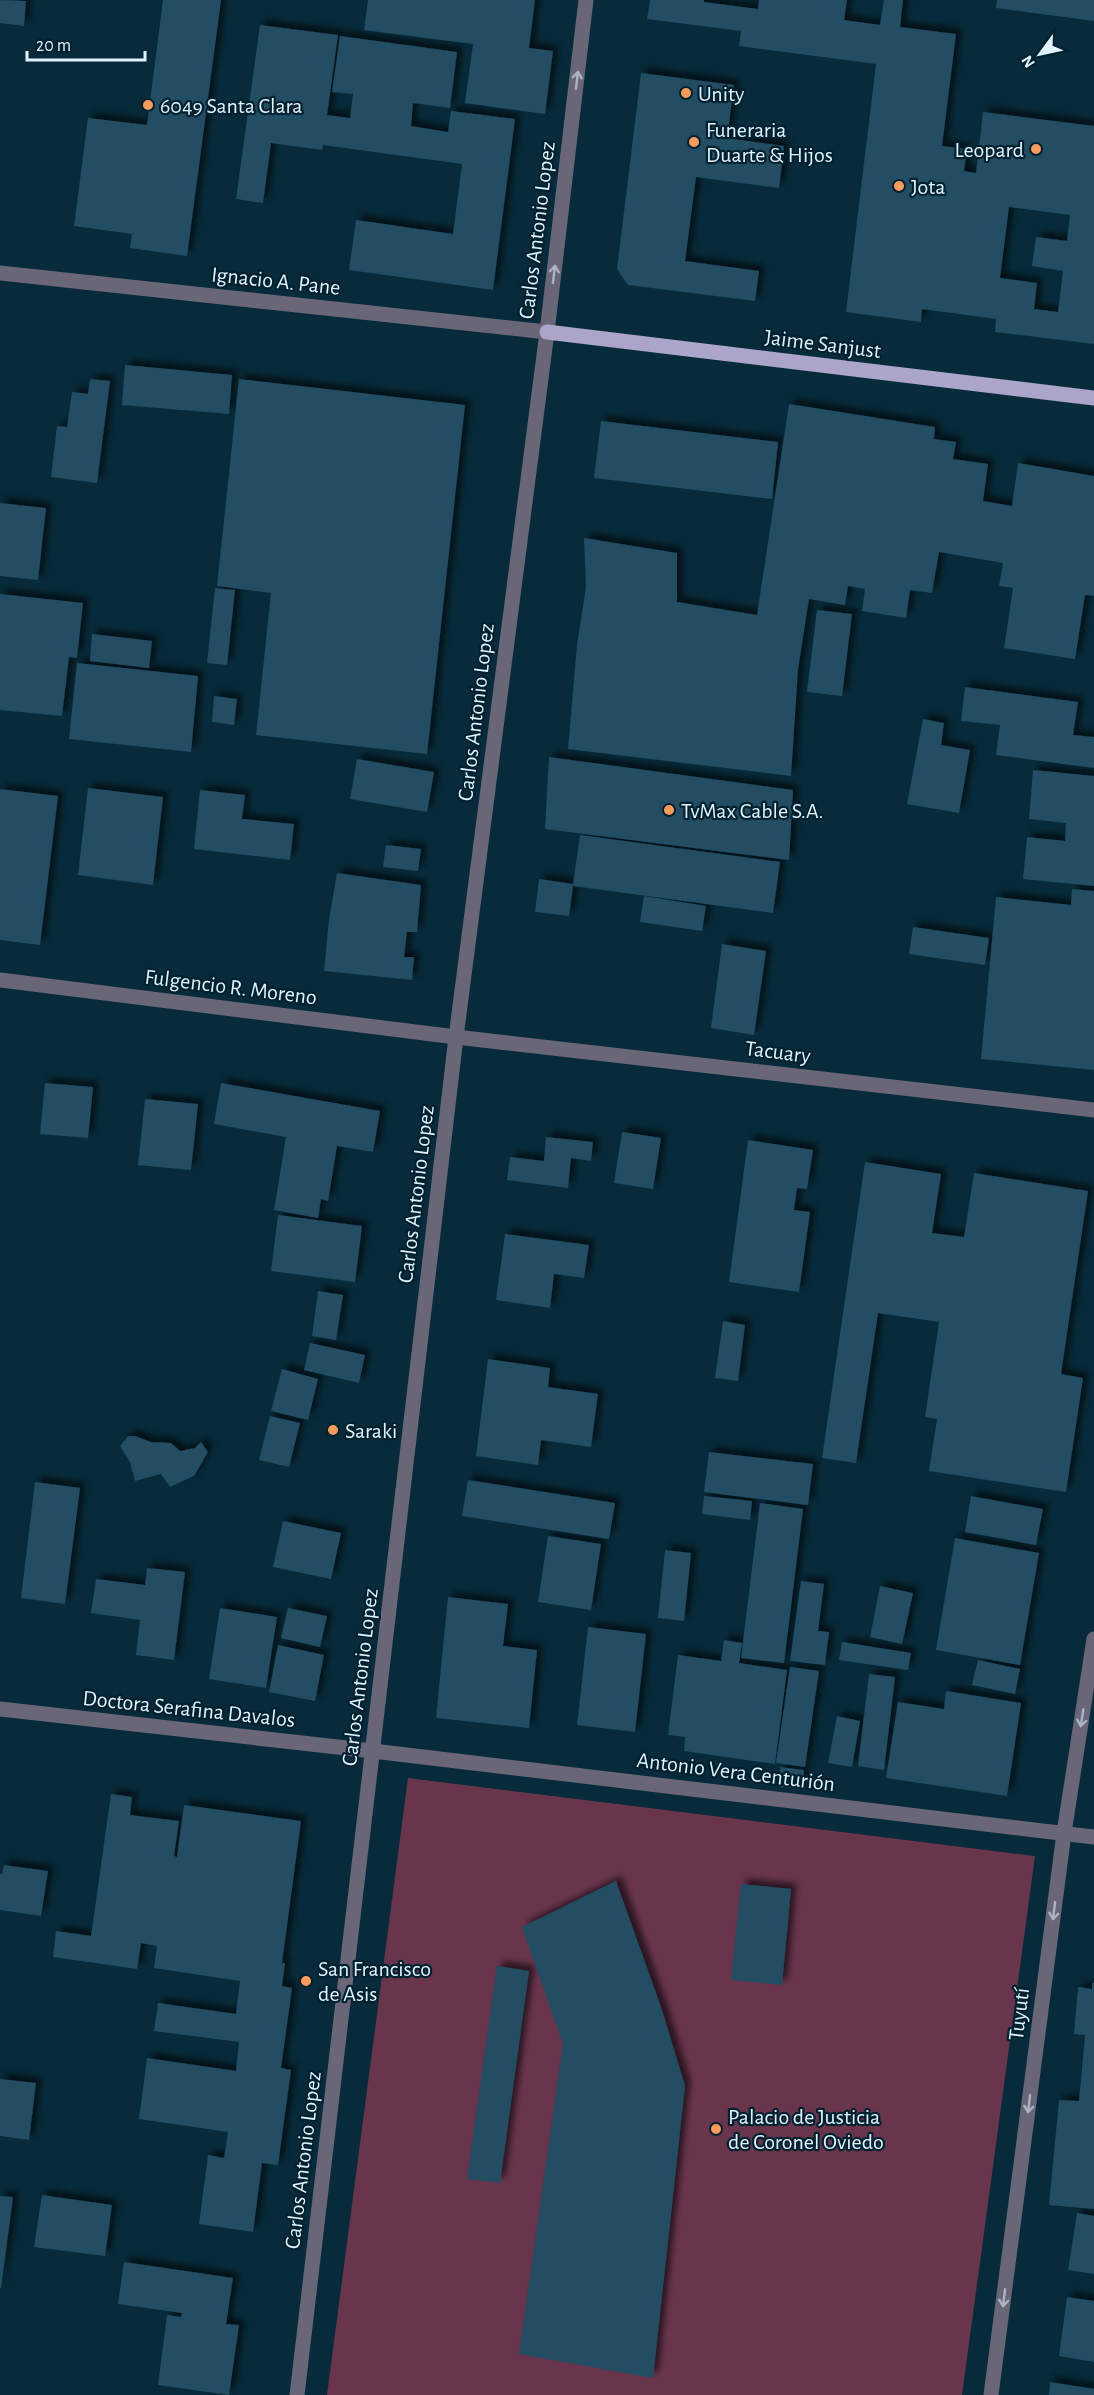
<svg xmlns="http://www.w3.org/2000/svg" width="1094" height="2395" viewBox="0 0 1094 2395" font-family="'Alegreya Sans',sans-serif">
<style>
.green{fill:#69354d}
.building{fill:#204d62;fill-rule:evenodd;filter:url(#shadow)}
.lines{fill:none;stroke-linecap:round;stroke-linejoin:round}
.minor{stroke:#696678;stroke-width:15}
.major{stroke:#aba6c9;stroke-width:15}
.oneway{stroke:#abb4c2}
.poi-dot{fill:#ff9b5a;stroke:#002130;stroke-width:2}
.labels{text-anchor:middle;stroke-width:4.5;stroke-linejoin:round;paint-order:stroke}
.poi-label{font-size:22px;fill:#e1f4fe;stroke:#002130;text-anchor:start}
.street-label{font-size:22px;fill:#e1f4fe;stroke:#002130}
</style>
<defs>
<filter id="shadow"><feDropShadow dx="5.5" dy="-5.5" stdDeviation="3" flood-color="#0009"/></filter>
</defs>
<rect width="100%" height="100%" fill="#072b3a"/>
<polygon class="green" points="408,1778 1035,1856 962,2395 327,2395"/>
<g class="building">
<polygon points="0,0 26,1 24,26 0,23"/>
<polygon points="163,0 221,0 187,256 130,248 132,234 74,226 88,118 147,125"/>
<polygon points="368,0 535,0 529,48 553,51 545,114 465,103 473,44 364,30"/>
<path d="M650 0H704V2L758 9 759 0H847L844 20 880 25 884 0H903L900 27 956 34 942 146 967 149 964 171 976 173 983 112 1094 126V344L995 332 996 319 922 309 921 322 846 312 876 64 739 46 741 31 647 19ZM1009 207 1070 215 1067 241 1036 237 1032 266 1063 271 1058 312 1034 309 1037 283 1000 278Z"/>
<polygon points="997,0 1094,0 1094,21 996,8"/>
<polygon points="260,25 338,35 327,115 350,118 353,94 332,92 340,36 457,52 450,108 413,103 411,126 448,132 451,111 515,119 493,290 349,270 356,220 453,234 462,164 323,145 322,150 271,143 263,203 236,199"/>
<polygon points="641,73 734,85 727,138 784,146 779,188 696,177 685,261 759,271 755,301 628,285 617,269"/>
<polygon points="125,365 232,375 229,414 122,405"/>
<polygon points="90,379 110,381 97,483 51,477 57,426 67,427 72,392 88,394"/>
<polygon points="239,379 465,405 427,754 256,735 271,593 217,586"/>
<polygon points="789,404 935,427 934,439 956,442 953,459 988,464 983,501 1012,506 1018,463 1094,476 1094,596 1085,595 1075,659 1004,648 1013,588 999,586 1003,563 939,552 932,593 910,590 906,618 862,611 865,589 848,586 845,605 809,599 798,669 791,776 568,749 577,645 586,587 584,538 677,553 677,602 757,615"/>
<polygon points="601,421 778,442 772,499 594,478"/>
<polygon points="0,503 46,508 38,580 0,576"/>
<polygon points="215,588 235,590 227,665 207,663"/>
<polygon points="0,594 83,603 77,658 69,657 62,716 0,710"/>
<polygon points="817,610 852,614 842,696 807,692"/>
<polygon points="92,634 152,641 149,668 90,661"/>
<polygon points="77,663 198,676 191,752 69,739"/>
<polygon points="965,687 1078,702 1073,735 1094,737 1094,768 996,755 1000,725 961,721"/>
<polygon points="214,696 237,699 234,725 212,722"/>
<polygon points="923,719 944,723 941,745 970,750 959,813 907,804"/>
<polygon points="549,757 793,790 789,860 545,829"/>
<polygon points="357,759 434,772 427,812 350,799"/>
<polygon points="1033,770 1094,776 1094,886 1023,879 1027,837 1065,841 1066,823 1029,819"/>
<polygon points="88,788 163,797 153,885 78,875"/>
<polygon points="0,789 58,796 40,945 0,940"/>
<polygon points="200,790 245,795 242,819 294,824 290,860 194,849"/>
<polygon points="580,835 780,862 773,913 573,886 569,916 535,912 539,879 573,884"/>
<polygon points="386,845 421,849 418,871 383,867"/>
<polygon points="337,873 421,885 417,932 407,932 404,957 414,957 412,980 324,971 329,919"/>
<polygon points="1072,889 1094,891 1094,1070 981,1059 996,897 1071,905"/>
<polygon points="644,896 706,906 702,931 640,922"/>
<polygon points="913,927 989,938 985,965 909,954"/>
<polygon points="722,944 766,951 754,1035 711,1028"/>
<polygon points="45,1083 93,1087 88,1138 40,1134"/>
<polygon points="221,1083 380,1111 373,1152 337,1146 328,1201 321,1199 318,1218 274,1210 286,1137 214,1124"/>
<polygon points="145,1099 198,1104 191,1170 138,1165"/>
<polygon points="622,1132 661,1138 653,1189 614,1183"/>
<polygon points="546,1137 593,1142 591,1161 571,1158 568,1188 507,1180 510,1157 544,1161"/>
<polygon points="748,1140 813,1150 807,1189 797,1188 794,1210 810,1212 799,1292 729,1282"/>
<polygon points="865,1162 941,1174 932,1233 964,1237 974,1173 1088,1191 1061,1374 1083,1378 1066,1492 929,1471 937,1419 925,1417 939,1322 878,1313 856,1463 822,1458"/>
<polygon points="278,1215 362,1226 355,1282 271,1271"/>
<polygon points="505,1234 589,1245 584,1278 554,1274 550,1308 496,1300"/>
<polygon points="318,1291 343,1295 336,1340 312,1336"/>
<polygon points="723,1321 745,1325 738,1381 715,1378"/>
<polygon points="310,1343 365,1355 359,1383 304,1370"/>
<polygon points="488,1359 550,1368 548,1387 598,1394 591,1447 541,1440 538,1465 476,1456"/>
<polygon points="282,1369 318,1379 308,1420 271,1411"/>
<polygon points="270,1416 300,1423 289,1467 259,1460"/>
<polygon points="128,1436 135,1436 151,1442 171,1443 180,1451 195,1448 201,1442 208,1452 194,1476 170,1487 161,1474 135,1481 130,1462 120,1446"/>
<polygon points="709,1452 813,1464 808,1505 704,1492"/>
<polygon points="468,1480 615,1503 609,1539 462,1516"/>
<polygon points="35,1482 80,1488 65,1604 21,1598"/>
<polygon points="704,1496 752,1501 750,1520 702,1514"/>
<polygon points="971,1496 1043,1509 1036,1545 965,1532"/>
<polygon points="760,1503 803,1509 784,1663 741,1658"/>
<polygon points="283,1521 341,1533 331,1579 273,1567"/>
<polygon points="548,1536 601,1544 591,1610 538,1602"/>
<polygon points="955,1538 1039,1553 1020,1665 936,1650"/>
<polygon points="665,1550 691,1553 684,1621 658,1618"/>
<polygon points="147,1568 185,1572 174,1660 136,1655 140,1620 91,1613 96,1579 145,1585"/>
<polygon points="801,1581 824,1584 818,1631 829,1632 825,1665 790,1661"/>
<polygon points="880,1586 913,1593 902,1644 870,1637"/>
<polygon points="448,1597 508,1604 503,1646 537,1650 529,1728 436,1718"/>
<polygon points="220,1608 277,1617 266,1688 209,1679"/>
<polygon points="288,1608 327,1616 320,1647 281,1638"/>
<polygon points="588,1627 646,1634 635,1732 577,1725"/>
<polygon points="724,1640 742,1643 739,1663 787,1670 775,1764 684,1751 685,1737 668,1735 678,1655 721,1661"/>
<polygon points="842,1642 911,1653 908,1670 839,1660"/>
<polygon points="278,1645 324,1655 315,1701 269,1692"/>
<polygon points="978,1660 1020,1669 1015,1694 972,1685"/>
<polygon points="790,1667 819,1671 805,1767 776,1763"/>
<polygon points="869,1674 895,1677 884,1770 858,1766"/>
<polygon points="946,1691 1021,1703 1007,1796 886,1778 898,1702 944,1709"/>
<polygon points="837,1716 860,1721 852,1767 828,1763"/>
<polygon points="780,1767 804,1770 802,1789 779,1787"/>
<polygon points="111,1794 132,1797 130,1815 179,1821 174,1856 177,1857 184,1805 301,1821 282,1963 285,1963 282,1986 292,1988 281,2068 291,2070 278,2165 262,2163 253,2232 199,2224 208,2155 224,2158 228,2132 139,2119 147,2058 236,2071 239,2042 154,2031 158,2003 236,2014 240,1981 154,1968 157,1946 141,1943 137,1969 53,1957 56,1931 91,1936"/>
<polygon points="4,1865 48,1871 41,1916 0,1910 0,1874 2,1874"/>
<polygon points="616,1881 662,2010 685,2086 653,2378 519,2354 563,2044 522,1927"/>
<polygon points="741,1884 791,1889 782,1985 731,1980"/>
<polygon points="497,1966 529,1971 500,2183 467,2179"/>
<polygon points="1092,1983 1094,1983 1094,2209 1049,2205 1059,2100 1079,2101 1085,2035 1074,2034 1078,1987 1092,1989"/>
<polygon points="0,2079 36,2083 29,2140 0,2136"/>
<polygon points="42,2195 112,2205 105,2256 34,2247"/>
<polygon points="0,2196 13,2197 1,2288 0,2288"/>
<polygon points="1077,2213 1094,2216 1094,2274 1068,2270"/>
<polygon points="124,2262 233,2278 226,2324 239,2325 229,2395 158,2385 167,2315 181,2317 182,2313 118,2304"/>
<polygon points="1067,2297 1094,2301 1094,2362 1059,2356"/>
<polygon points="1050,2382 1094,2389 1094,2395 1049,2395"/>
</g>
<g class="lines">
<g class="minor">
<polyline points="0,273 547,332"/>
<polyline points="0,980 456,1037 1094,1110"/>
<polyline points="0,1709 373,1751 1094,1837"/>
<polyline points="297,2395 456,1037 547,332 586,0"/>
<polyline points="991,2395 1064,1833 1094,1639"/>
</g>
<polyline class="major" points="547,332 1094,398"/>
</g>
<defs><path id="oneway-shaft" d="M-6 0H5M1.5-3L5.5 0L1.5 3" fill="none" stroke-width="1.6" stroke-linecap="round" stroke-linejoin="round" transform="scale(1.5)"/></defs>
<g class="oneway">
<use href="#oneway-shaft" transform="translate(577 80) rotate(-83)"/>
<use href="#oneway-shaft" transform="translate(554 274) rotate(-83)"/>
<use href="#oneway-shaft" transform="translate(1082 1718) rotate(99)"/>
<use href="#oneway-shaft" transform="translate(1054 1911) rotate(97)"/>
<use href="#oneway-shaft" transform="translate(1029 2104) rotate(97)"/>
<use href="#oneway-shaft" transform="translate(1004 2298) rotate(97)"/>
</g>
<g class="poi-dot">
<circle cx="686" cy="93" r="6"/>
<circle cx="148" cy="105" r="6"/>
<circle cx="694" cy="142" r="6"/>
<circle cx="1036" cy="149" r="6"/>
<circle cx="899" cy="186" r="6"/>
<circle cx="669" cy="810" r="6"/>
<circle cx="333" cy="1430" r="6"/>
<circle cx="306" cy="1981" r="6"/>
<circle cx="716" cy="2129" r="6"/>
</g>
<g class="labels">
<g class="poi-label">
<text x="698" y="101">Unity</text>
<text x="160" y="113">6049 Santa Clara</text>
<text x="706" y="137">Funeraria<tspan x="706" dy="25">Duarte &amp; Hijos</tspan></text>
<text x="1024" y="157" text-anchor="end">Leopard</text>
<text x="911" y="194">Jota</text>
<text x="681" y="818">TvMax Cable S.A.</text>
<text x="345" y="1438">Saraki</text>
<text x="318" y="1976">San Francisco<tspan x="318" dy="25">de Asis</tspan></text>
<text x="728" y="2124">Palacio de Justicia<tspan x="728" dy="25">de Coronel Oviedo</tspan></text>
</g>
<g class="street-label">
<text transform="translate(536 230) rotate(-83)" y="8">Carlos Antonio Lopez</text>
<text transform="translate(276 280) rotate(6)" y="8">Ignacio A. Pane</text>
<text transform="translate(823 343) rotate(7)" y="8">Jaime Sanjust</text>
<text transform="translate(475 712) rotate(-83)" y="8">Carlos Antonio Lopez</text>
<text transform="translate(231 986) rotate(7)" y="8">Fulgencio R. Moreno</text>
<text transform="translate(778 1051) rotate(7)" y="8">Tacuary</text>
<text transform="translate(415 1194) rotate(-83)" y="8">Carlos Antonio Lopez</text>
<text transform="translate(359 1677) rotate(-83)" y="8">Carlos Antonio Lopez</text>
<text transform="translate(189 1708) rotate(6)" y="8">Doctora Serafina Davalos</text>
<text transform="translate(736 1771) rotate(7)" y="8">Antonio Vera Centurión</text>
<text transform="translate(1018 2014) rotate(-83)" y="8">Tuyutí</text>
<text transform="translate(302 2160) rotate(-83)" y="8">Carlos Antonio Lopez</text>
</g>
</g>
<g transform="translate(1040 54) rotate(237)" stroke="#002130" stroke-width="4.5" paint-order="stroke">
<path d="M0-4.5L10 22L0 15L-10 22Z" fill="#e1f4fe"/>
<text y="-9" font-size="16" font-weight="bold" text-anchor="middle" fill="#e1f4fe">N</text>
</g>
<path d="M27 51v9h118v-9" fill="none" stroke="#e1f4fe" stroke-width="3"/>
<text x="36" y="51" font-size="18" fill="#e1f4fe" stroke="#002130" stroke-width="4.5" paint-order="stroke">20 m</text>
</svg>
